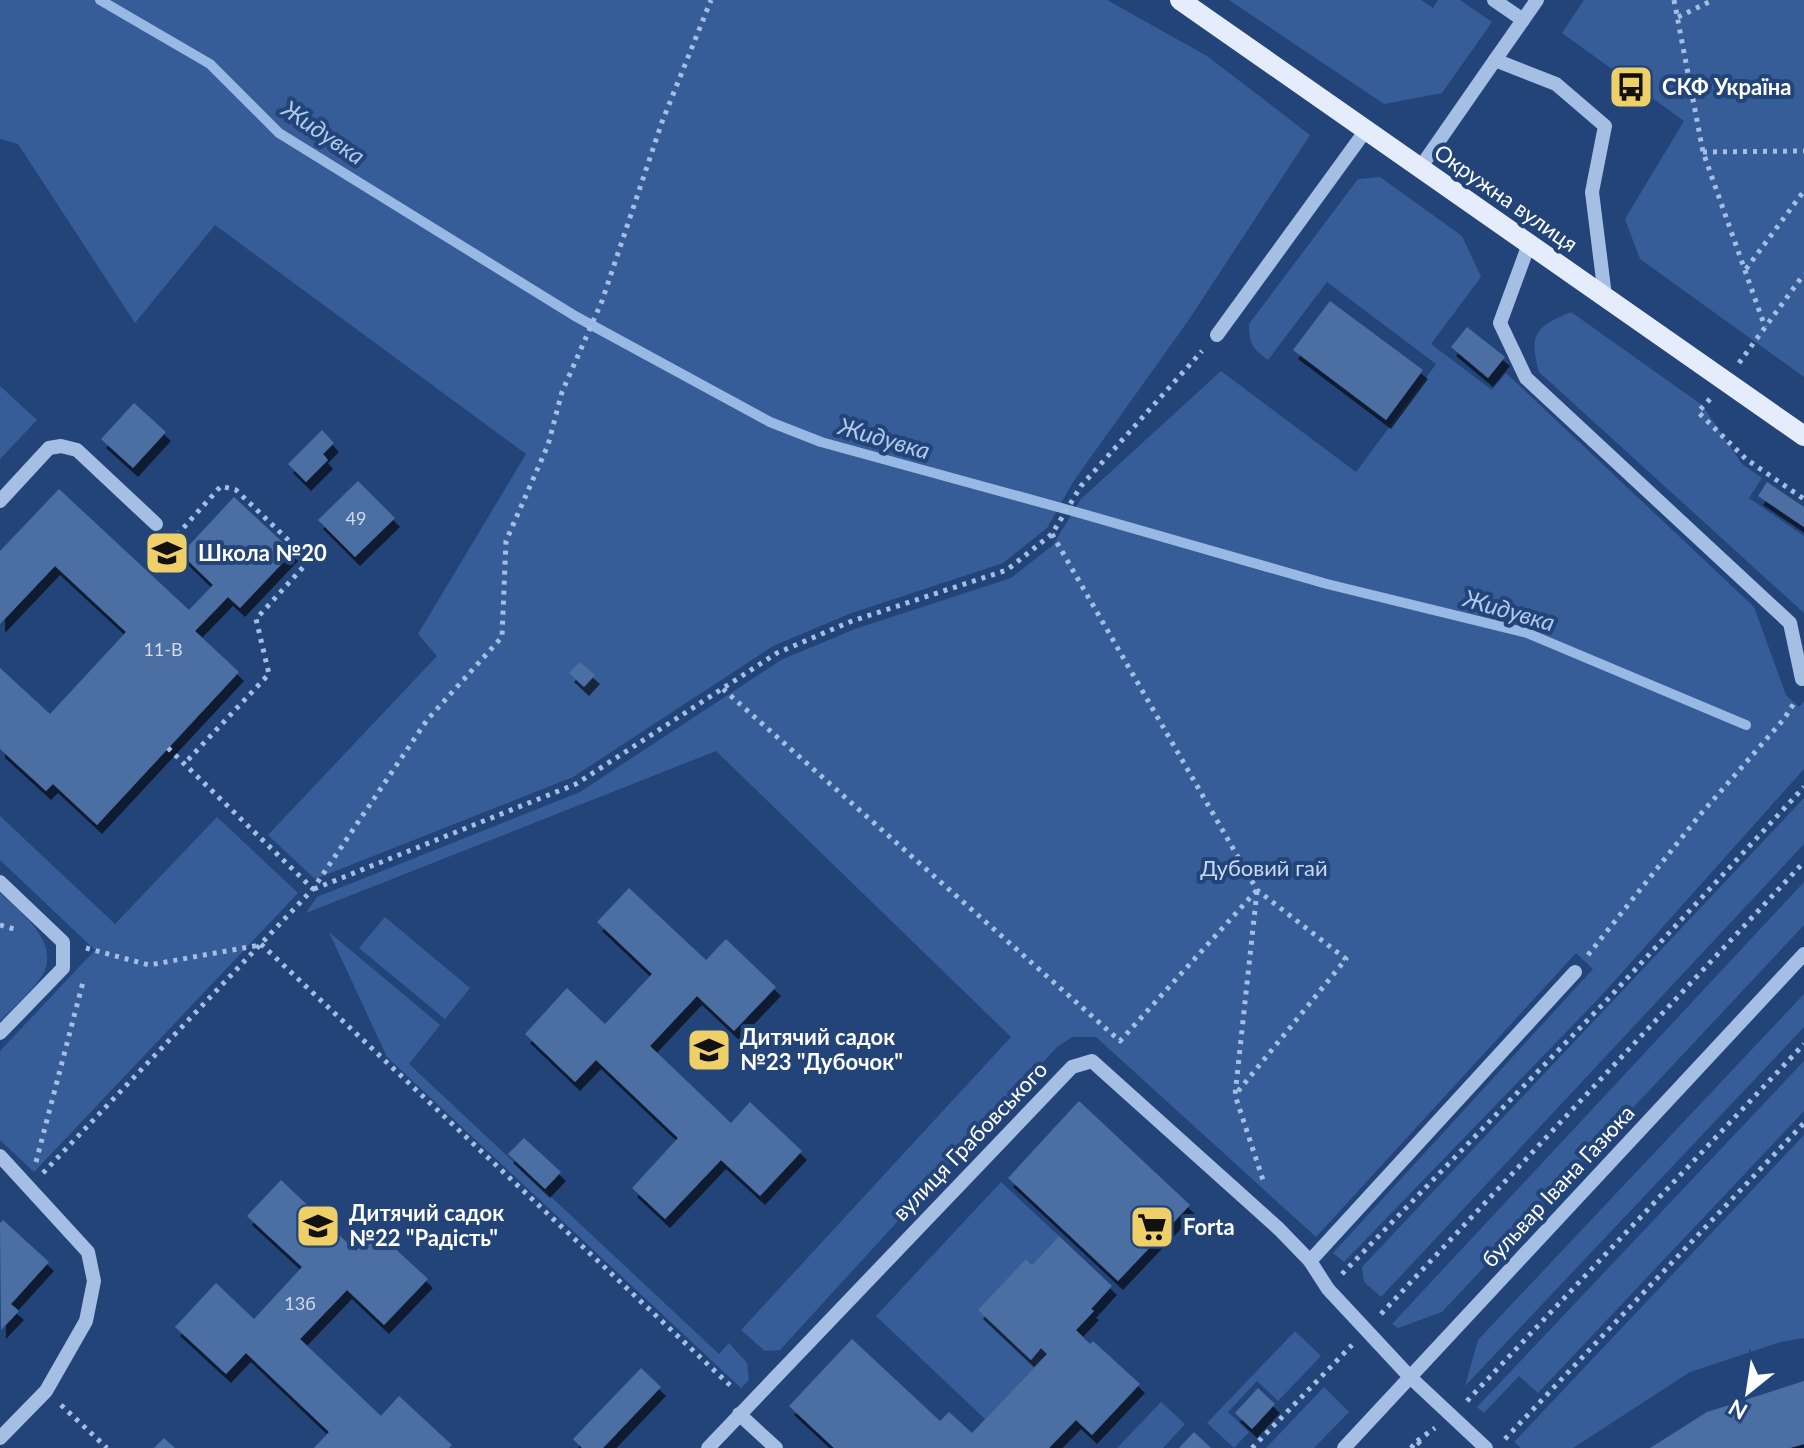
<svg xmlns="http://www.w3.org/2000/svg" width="1804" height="1448" viewBox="0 0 1804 1448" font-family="Lato,sans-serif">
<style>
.green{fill:#365d97}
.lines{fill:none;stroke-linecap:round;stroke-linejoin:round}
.stream{stroke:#99b9e5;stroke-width:10}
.building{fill:#4b6ea3;filter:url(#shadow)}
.path{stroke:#a5bee4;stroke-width:5;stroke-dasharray:4 6;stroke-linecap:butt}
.minor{stroke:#a5bee4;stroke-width:14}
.major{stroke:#e5edfc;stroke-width:20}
.labels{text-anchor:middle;stroke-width:8;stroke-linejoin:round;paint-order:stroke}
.number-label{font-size:18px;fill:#d2dbe8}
.poi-label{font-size:22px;font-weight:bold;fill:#fff;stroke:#234479;text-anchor:start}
.street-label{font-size:22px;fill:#fff;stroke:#234479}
.park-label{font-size:22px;fill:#c8d9f4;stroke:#234479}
.water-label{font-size:24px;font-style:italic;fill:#b0c9ec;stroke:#234479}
</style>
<defs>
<filter id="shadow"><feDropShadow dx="5" dy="9" stdDeviation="0" flood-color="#0009"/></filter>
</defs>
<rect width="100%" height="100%" fill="#234479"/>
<g class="green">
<polygon points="0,0 1107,0 1207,56 1310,135 1188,321 1073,482 1047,528 1003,563 849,614 773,646 573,777 315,879 268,835 437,656 418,634 526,454 215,225 135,323 18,144 0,139"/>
<polygon points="1229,0 1421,0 1433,8 1438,0 1460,0 1492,22 1442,93 1384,104"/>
<polygon points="1584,0 1804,0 1804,377 1640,259 1625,219 1684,121 1562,33"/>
<path d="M1380 177 1462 236 1481 277 1431 344 1492 390 1506 373 1754 607 1786 695 1799 707 1804 701V769L1601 996 1344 1262 1333 1253 1593 969 1576 953 1316 1237 1096 1037H1072L1057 1047 780 1350 765 1351 741 1330 1011 1037 716 751 306 913 317 897 580 792 781 660 855 629 1011 578 1053 545 1081 499 1221 371 1356 472 1436 364 1327 282 1268 360C1253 349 1249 344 1249 324L1358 179Z"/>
<path d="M1571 312 1702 405 1742 464 1762 478 1749 498 1804 536V613L1539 372C1528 333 1537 326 1571 312Z"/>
<polygon points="0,386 37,420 0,459"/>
<polygon points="1804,798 1804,844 1381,1297 1364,1282 1362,1267"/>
<polygon points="0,816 115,924 217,817 298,893 34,1172 0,1140 0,1051 95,950 0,860"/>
<polygon points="1804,882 1804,925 1442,1312 1398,1328 1392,1324"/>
<path d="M0 893C23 914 65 946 39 980 28 995 13 1008 0 1021Z"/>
<polygon points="385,917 470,988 445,1019 359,948"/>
<polygon points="329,932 440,1025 409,1064 719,1354 729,1343 747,1363 749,1380 741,1388 387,1057"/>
<polygon points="1804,994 1804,1027 1465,1386 1478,1340"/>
<polygon points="1804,1061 1804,1111 1538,1393 1519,1376 1484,1413 1477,1407"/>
<polygon points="1804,1135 1804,1338 1781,1342 1690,1372 1573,1448 1521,1448 1514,1442"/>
<polygon points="1001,1182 1059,1236 1032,1265 1027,1260 1031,1359 1041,1348 1047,1354 985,1419 876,1316"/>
<polygon points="1295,1331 1321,1356 1278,1401 1257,1381 1228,1412 1249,1432 1234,1448 1207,1423"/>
<polygon points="1324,1387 1349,1412 1314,1448 1266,1448"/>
<polygon points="1161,1402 1185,1424 1163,1448 1117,1448"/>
</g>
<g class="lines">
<polyline class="stream" points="100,0 210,64 279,133 575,316 770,422 821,442 1076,512 1327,584 1527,633 1746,725"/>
</g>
<g class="building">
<polygon points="1330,301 1423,370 1386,420 1293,350"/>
<polygon points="1467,327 1505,357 1488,378 1451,347"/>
<polygon points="134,403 166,432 133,468 101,439"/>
<polygon points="322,430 334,443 323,454 328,460 306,482 288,464"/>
<polygon points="358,481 395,518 355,557 318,520"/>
<polygon points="1767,482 1804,507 1804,527 1758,496"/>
<polygon points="59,489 189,610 213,585 181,554 234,497 293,552 240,608 228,597 195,631 239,672 97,825 53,784 46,791 0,749 0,668 50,714 126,632 55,566 0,624 0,551"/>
<polygon points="580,662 595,675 584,687 569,673"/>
<polygon points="629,888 706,960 726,939 776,987 734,1031 697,996 650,1046 731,1123 750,1102 802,1151 760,1196 721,1160 665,1219 632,1188 678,1138 596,1060 575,1082 525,1034 567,988 605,1024 652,974 597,922"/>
<polygon points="1079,1101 1190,1205 1118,1281 1008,1178"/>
<polygon points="524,1138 561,1172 545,1189 508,1154"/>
<polygon points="281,1180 356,1251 375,1230 428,1279 384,1325 347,1290 300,1339 381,1416 399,1396 452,1445 449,1448 314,1448 329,1432 246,1353 226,1374 175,1327 216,1283 254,1319 302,1267 247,1216"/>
<polygon points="3,1220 49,1262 11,1304 19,1311 1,1330 0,1223"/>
<polygon points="1059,1236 1112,1286 1091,1309 1094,1311 1076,1330 1090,1344 1093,1341 1140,1384 1092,1435 1076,1420 1049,1448 834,1448 789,1406 852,1339 940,1421 949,1412 972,1433 1047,1354 1041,1348 1031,1360 978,1310 1026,1259 1032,1265"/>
<polygon points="641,1368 661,1387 603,1448 582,1448 573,1439"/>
<polygon points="1804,1381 1804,1444 1790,1448 1650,1448 1707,1412"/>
<polygon points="1258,1388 1275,1404 1252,1429 1235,1413"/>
<polygon points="1194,1432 1211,1448 1179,1448"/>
<polygon points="164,1438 175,1448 154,1448"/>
</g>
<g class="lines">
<g class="path">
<polyline points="1674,0 1703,152 1765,327"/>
<polyline points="1678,17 1713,0"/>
<polyline points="1703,152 1804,151"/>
<polyline points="1746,269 1804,191"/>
<polyline points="1739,363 1804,274"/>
<polyline points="1710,399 1698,412 1746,459 1804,499"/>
<polyline points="1052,534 1257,890 1346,959 1235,1095"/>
<polyline points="177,535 221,486 236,490 306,557 306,564 256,619 269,674 184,764"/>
<polyline points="723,689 1120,1041 1257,890"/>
<polyline points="168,748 313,889"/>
<polyline points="314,889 576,784 777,653 852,621 1007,570 1052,534 1081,486 1202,351"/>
<polyline points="1257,891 1235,1095 1264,1183"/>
<polyline points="0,925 14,929"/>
<polyline points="261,944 734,1389"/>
<polyline points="86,948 149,965 260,945"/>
<polyline points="1588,955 1699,816 1784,719 1796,700"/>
<polyline points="36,1162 83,982"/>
<polyline points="43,1173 313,889 427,720 502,637 506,541 548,445 562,392 602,301 662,122 711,0"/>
<polyline points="1342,1274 1607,1000 1804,787"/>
<polyline points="1381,1314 1804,862"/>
<polyline points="1467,1401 1804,1044"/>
<polyline points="61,1405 107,1448"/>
<polyline points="1505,1439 1804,1123"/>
<polyline points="1417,1441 1435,1428"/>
<polyline points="1252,1448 1352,1345"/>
<polyline points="1411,1448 1417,1441 1424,1448"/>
</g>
<g class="minor">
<polyline points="1494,0 1523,20"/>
<polyline points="1495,60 1537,0"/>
<polyline points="1420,168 1495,60 1556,84 1605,126 1592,192 1605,296"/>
<polyline points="1529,244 1500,323 1526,378 1790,623 1802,679"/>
<polyline points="1217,335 1366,130"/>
<polyline points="0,501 49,448 61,446 77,450 156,524"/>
<polyline points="0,882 63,942 63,968 0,1033"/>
<polyline points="0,1156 88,1252 94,1281 86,1321 46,1391 0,1438"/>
<polyline points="1310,1261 1575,972"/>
<polyline points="739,1414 776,1448"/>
<polyline points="708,1448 1072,1067 1092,1061 1279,1229 1310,1261 1328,1289 1410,1377 1486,1448"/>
<polyline points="1344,1448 1804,954"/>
</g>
<polyline class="major" points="1180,0 1804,436"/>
</g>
<defs>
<g id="bus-square" transform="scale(2.3)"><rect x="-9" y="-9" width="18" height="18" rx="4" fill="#efcf68" stroke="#234479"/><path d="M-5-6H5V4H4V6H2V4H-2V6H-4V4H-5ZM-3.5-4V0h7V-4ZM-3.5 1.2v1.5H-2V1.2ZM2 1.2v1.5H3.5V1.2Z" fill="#111"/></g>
<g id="school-square" transform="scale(2.3)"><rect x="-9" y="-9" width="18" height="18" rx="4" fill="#efcf68" stroke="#234479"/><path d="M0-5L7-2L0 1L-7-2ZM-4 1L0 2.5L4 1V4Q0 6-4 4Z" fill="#111"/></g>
<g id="supermarket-square" transform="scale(2.3)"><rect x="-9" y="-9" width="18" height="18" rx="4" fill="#efcf68" stroke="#234479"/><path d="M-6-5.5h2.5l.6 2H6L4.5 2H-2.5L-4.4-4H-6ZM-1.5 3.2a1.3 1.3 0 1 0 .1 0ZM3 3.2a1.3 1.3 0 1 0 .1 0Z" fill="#111"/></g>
</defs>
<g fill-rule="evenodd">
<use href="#bus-square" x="1631" y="87"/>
<use href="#school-square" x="167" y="553"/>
<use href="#school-square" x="709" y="1050"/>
<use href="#school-square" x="318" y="1226"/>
<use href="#supermarket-square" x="1152" y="1227"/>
</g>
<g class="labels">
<g class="number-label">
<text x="356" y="525">49</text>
<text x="163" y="656">11-В</text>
<text x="300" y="1310">13б</text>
</g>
<g class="poi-label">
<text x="1662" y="95">СКФ Україна</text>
<text x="198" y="561">Школа №20</text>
<text x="740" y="1045">Дитячий садок<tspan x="740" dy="25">№23 "Дубочок"</tspan></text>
<text x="349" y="1221">Дитячий садок<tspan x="349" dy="25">№22 "Радість"</tspan></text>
<text x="1183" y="1235">Forta</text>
</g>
<g class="street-label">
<text transform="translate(1506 198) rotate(35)" y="8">Окружна вулиця</text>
<text transform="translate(970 1141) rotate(-46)" y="8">вулиця Грабовського</text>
<text transform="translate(1558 1186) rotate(-47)" y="8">бульвар Івана Газюка</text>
</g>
<g class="park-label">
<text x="1264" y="876">Дубовий гай</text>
</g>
<g class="water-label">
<text transform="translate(323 133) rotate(34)" y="8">Жидувка</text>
<text transform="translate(884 439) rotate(16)" y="8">Жидувка</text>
<text transform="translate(1509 611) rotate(16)" y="8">Жидувка</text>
</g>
</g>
<g transform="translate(1748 1392) rotate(210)" stroke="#234479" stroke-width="6" paint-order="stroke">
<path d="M0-6L14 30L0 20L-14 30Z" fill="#ffffff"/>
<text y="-12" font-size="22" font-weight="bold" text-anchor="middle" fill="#ffffff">N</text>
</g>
</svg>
